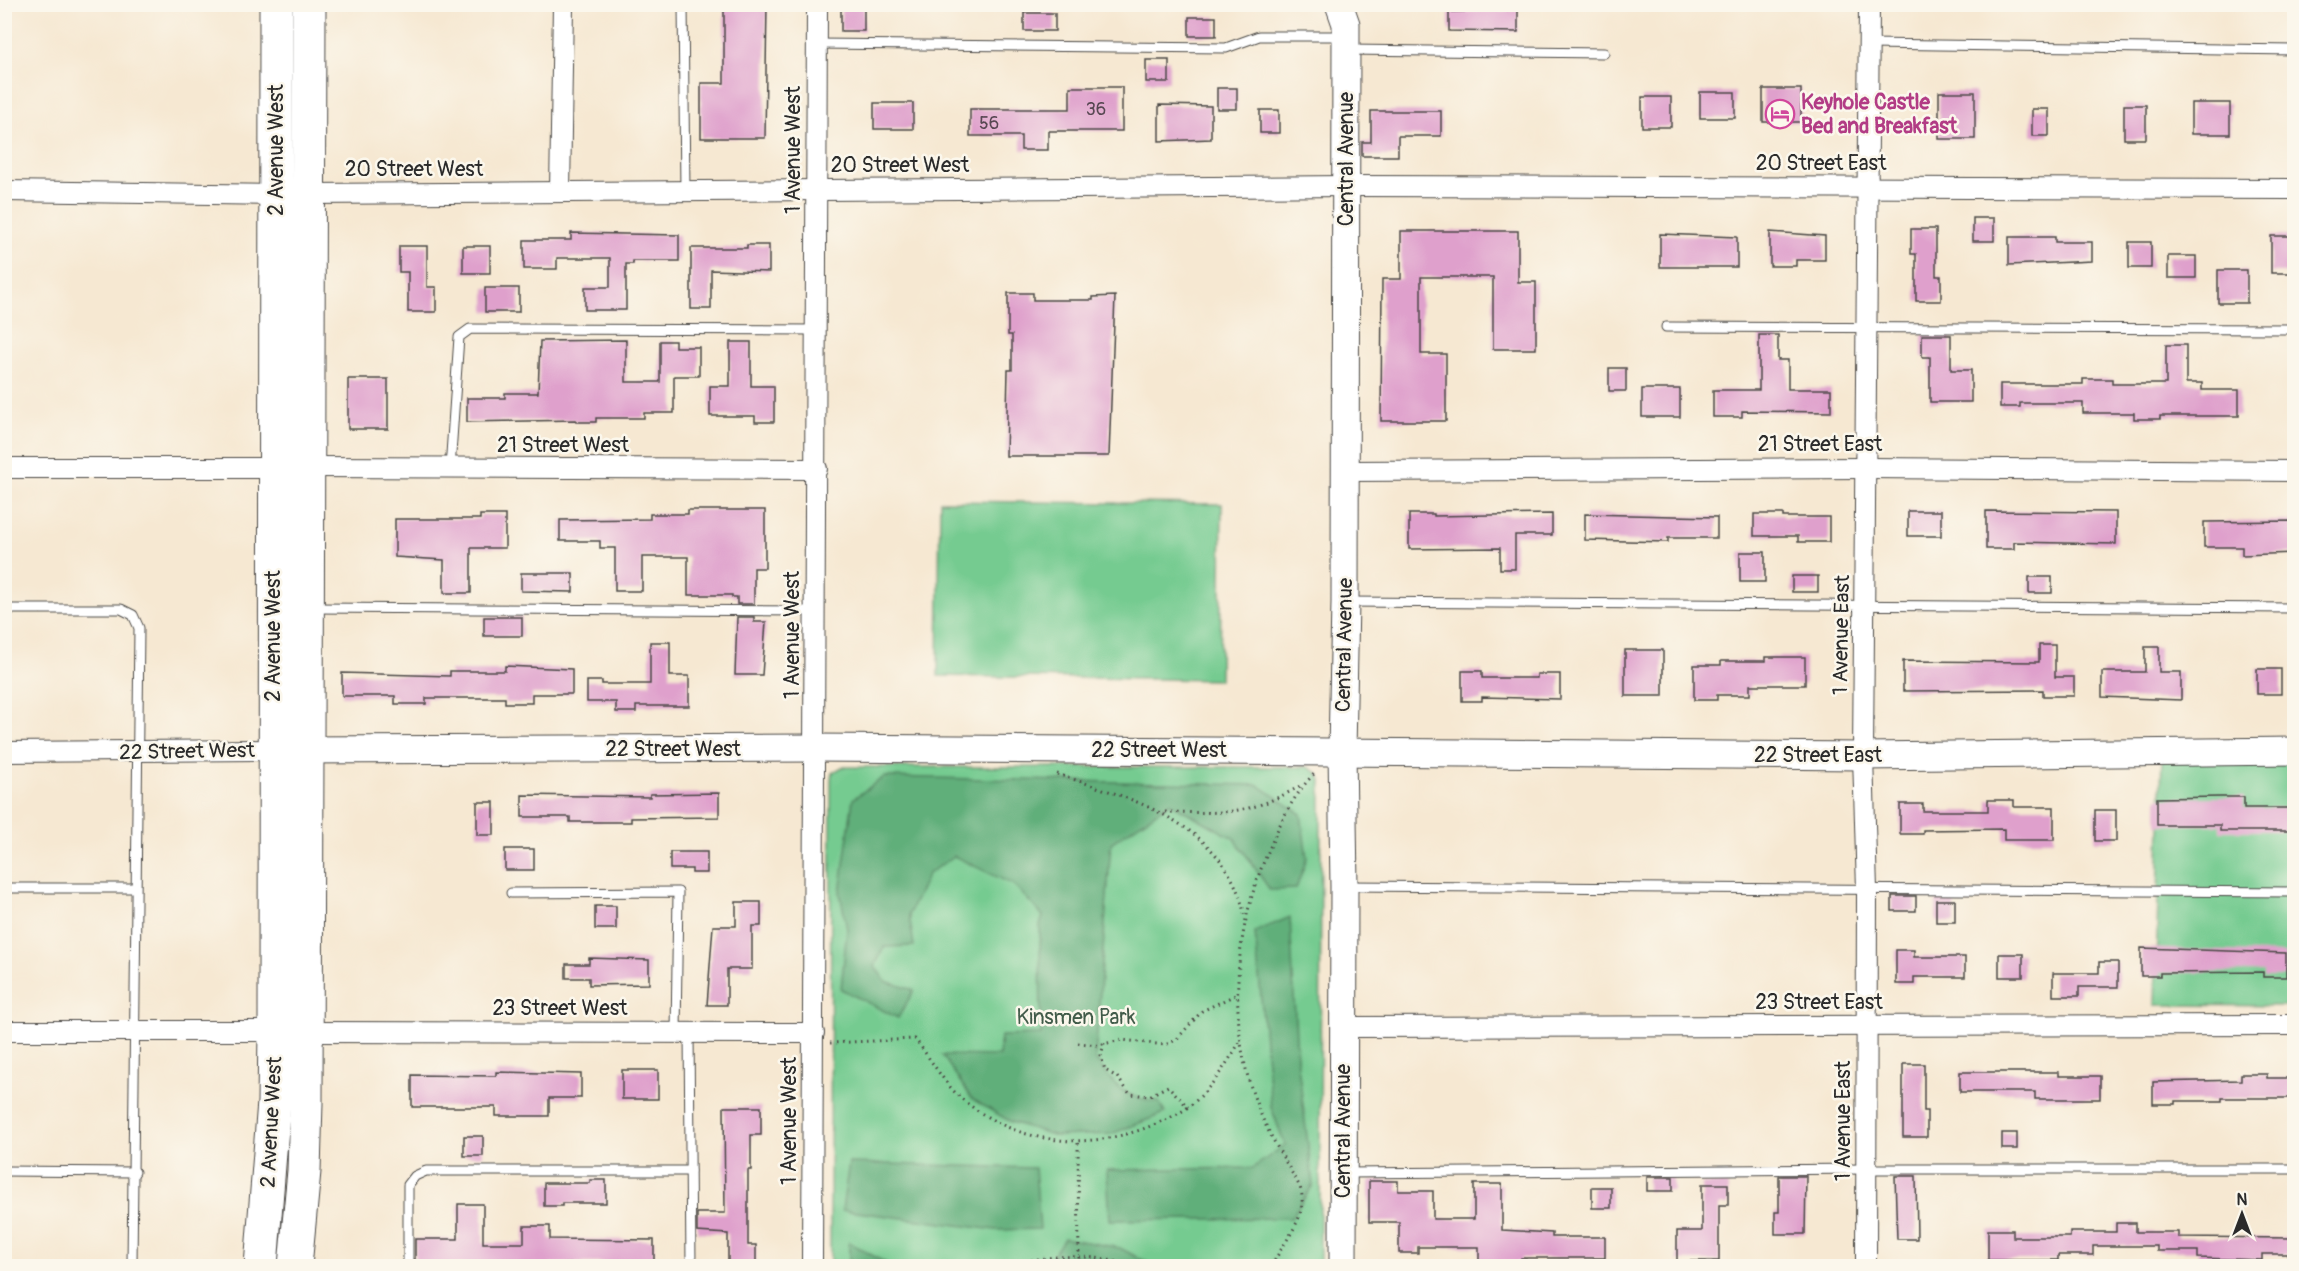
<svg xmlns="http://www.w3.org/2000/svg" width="2299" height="1271" viewBox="0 0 2299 1271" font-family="Pangolin,sans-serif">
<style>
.green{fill:#75cb90;stroke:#507b5e;stroke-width:1.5}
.forest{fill:#60af7a;stroke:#466d52;stroke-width:1.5}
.building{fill:#dfa0cc}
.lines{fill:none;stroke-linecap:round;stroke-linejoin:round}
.lane-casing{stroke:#494744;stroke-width:11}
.street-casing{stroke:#494744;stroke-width:22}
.secondary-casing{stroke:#494744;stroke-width:29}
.highway-casing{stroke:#494744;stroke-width:35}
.path{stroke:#494744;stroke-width:3;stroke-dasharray:1.5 4.5;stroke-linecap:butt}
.lane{stroke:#fff;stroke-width:9}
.street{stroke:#fff;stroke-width:20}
.secondary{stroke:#fff;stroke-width:27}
.highway{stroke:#fff;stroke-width:33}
.labels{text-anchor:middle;stroke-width:5;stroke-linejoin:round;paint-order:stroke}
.number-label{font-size:18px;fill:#584853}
.hotel-label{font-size:21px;font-weight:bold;fill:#b23c85;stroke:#fbf7ec;text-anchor:start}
.street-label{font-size:21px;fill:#2b2b2b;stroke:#fbf7ec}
.park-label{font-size:21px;fill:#415b49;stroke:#fbf7ec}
</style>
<rect width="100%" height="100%" fill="#fbf7ec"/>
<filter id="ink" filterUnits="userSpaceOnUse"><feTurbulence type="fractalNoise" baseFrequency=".0167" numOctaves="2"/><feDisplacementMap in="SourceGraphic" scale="12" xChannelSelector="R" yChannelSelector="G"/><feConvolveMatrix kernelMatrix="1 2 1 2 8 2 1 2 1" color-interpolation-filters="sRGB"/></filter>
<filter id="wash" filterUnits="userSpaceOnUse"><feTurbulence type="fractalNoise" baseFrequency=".008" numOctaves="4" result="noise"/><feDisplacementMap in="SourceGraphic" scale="24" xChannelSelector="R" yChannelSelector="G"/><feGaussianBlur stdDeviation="1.35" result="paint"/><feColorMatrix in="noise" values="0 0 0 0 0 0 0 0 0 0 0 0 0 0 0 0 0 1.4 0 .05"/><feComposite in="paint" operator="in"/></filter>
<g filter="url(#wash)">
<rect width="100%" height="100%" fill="#f6e8d2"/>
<g class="green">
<polygon points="2288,48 2294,48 2294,184"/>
<polygon points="940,501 1222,504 1220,680 938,676"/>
<polygon points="2162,755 2294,755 2294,1006 2155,1005"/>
<polygon points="842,767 1308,767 1318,773 1321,780 1320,1266 830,1266 831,779 832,773"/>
</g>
<g class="forest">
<path d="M884 777 1258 785 1301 814 1307 858 1296 889 1270 890 1235 839 1170 803 1111 843 1095 1059C1115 1087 1124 1098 1159 1102L1165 1113 1111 1134 1056 1136 1011 1122 972 1099 942 1055 999 1056 1001 1036 1041 1035 1040 926 1043 916 1014 885 954 856 928 874 909 914 914 946 884 947 875 966 885 981 914 990 898 1018 841 989 847 929 840 893 853 799Z"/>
<polygon points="1290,917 1297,1057 1313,1185 1291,1218 1110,1220 1107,1170 1253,1168 1285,1145 1271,1107 1255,932"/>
<polygon points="849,1163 1035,1168 1040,1229 996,1230 842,1210"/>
<polygon points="1064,1238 1120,1248 1154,1266 1046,1266"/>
<polygon points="849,1242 889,1265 889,1266 849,1266"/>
</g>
<g id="blocks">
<g class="building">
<polygon points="724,4 767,4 765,138 701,138 701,83 724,83"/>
<rect x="841" y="4" width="23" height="27"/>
<polygon points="1518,10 1518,32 1449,31 1449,12"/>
<rect x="1024" y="13" width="31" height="18"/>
<rect x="1189" y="17" width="27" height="19"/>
<rect x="1146" y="60" width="23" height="22"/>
<polygon points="1070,87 1122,87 1122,131 1048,131 1048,150 1021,150 1021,136 970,136 970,109 1070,109"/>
<rect x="1217" y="88" width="20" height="21"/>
<rect x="1763" y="89" width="38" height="33"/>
<rect x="1700" y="92" width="35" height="26"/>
<rect x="1939" y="92" width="36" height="47"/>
<rect x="1642" y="97" width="29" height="30"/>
<rect x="874" y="103" width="39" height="26"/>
<rect x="2191" y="103" width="39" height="31"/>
<polygon points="1159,105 1211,106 1211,139 1159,141"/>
<rect x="2124" y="105" width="22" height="34"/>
<rect x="2032" y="109" width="17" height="27"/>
<rect x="1260" y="110" width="19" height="23"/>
<polygon points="1371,111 1441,111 1441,136 1398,136 1398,156 1362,156 1362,142 1371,142"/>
<rect x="1973" y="218" width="21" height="23"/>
<polygon points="1911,229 1936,229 1936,276 1941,276 1941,301 1916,301 1916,254 1911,254"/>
<polygon points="1401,231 1518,231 1518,282 1536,282 1536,349 1493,349 1493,277 1421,277 1421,354 1446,354 1446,421 1381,421 1382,279 1401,279"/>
<polygon points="1770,232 1825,236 1825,260 1796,260 1796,266 1770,266"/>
<polygon points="571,233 679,235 679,261 633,261 633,264 626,264 626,310 585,310 585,287 610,287 610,258 557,258 557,269 524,269 524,240 571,240"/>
<polygon points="1660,234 1737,237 1737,267 1660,267"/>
<rect x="2271" y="236" width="22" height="37"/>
<polygon points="2009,237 2055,237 2055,242 2092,242 2092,261 2009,265"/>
<rect x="2129" y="242" width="22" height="26"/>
<polygon points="747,245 769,245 769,272 711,270 711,309 691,309 691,248 747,248"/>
<polygon points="399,246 427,246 427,287 436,287 436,312 408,312 408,272 399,272"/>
<rect x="463" y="246" width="27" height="27"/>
<rect x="2168" y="256" width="28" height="22"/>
<rect x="2218" y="270" width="29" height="33"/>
<rect x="485" y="288" width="34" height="24"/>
<polygon points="1008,293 1033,293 1033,300 1093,300 1093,297 1115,296 1109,456 1006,456 1008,370 1012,370 1012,335 1008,335"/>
<polygon points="1759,335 1778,335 1778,360 1788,360 1788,389 1831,389 1831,412 1742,411 1742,417 1713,417 1713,390 1759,390"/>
<polygon points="1922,335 1951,335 1951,370 1971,370 1971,402 1930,402 1930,357 1922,357"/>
<polygon points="626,340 626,382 660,382 660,341 675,341 675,347 699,347 699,376 674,376 674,413 644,413 644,418 596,418 596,422 576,422 576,420 467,422 467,398 505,398 505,393 538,393 540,341"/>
<polygon points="730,342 751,342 751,386 774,386 774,422 755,422 755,416 710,416 710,386 730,386"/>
<polygon points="2166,345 2186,345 2186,383 2202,383 2202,390 2239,390 2239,416 2160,416 2160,419 2134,419 2134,413 2083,413 2083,403 2020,403 2020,407 2000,407 2000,384 2083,384 2083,379 2112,379 2112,384 2166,384"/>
<rect x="1609" y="368" width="17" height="23"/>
<rect x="348" y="379" width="40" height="50"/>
<rect x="1642" y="389" width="38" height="28"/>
<polygon points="688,510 765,510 765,568 754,568 754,604 737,604 737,597 732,597 732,595 688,595 688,557 642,557 642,591 615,591 615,548 600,548 600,541 560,541 560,520 650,519 650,514 688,514"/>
<rect x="1908" y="511" width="33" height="25"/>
<polygon points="1986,511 2116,512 2116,544 2014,542 2014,549 1986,549"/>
<polygon points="1409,514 1434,514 1434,516 1552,514 1552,535 1515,535 1515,569 1500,569 1500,548 1409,549"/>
<polygon points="1585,514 1717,517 1717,538 1668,538 1668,542 1585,540"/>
<polygon points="1754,514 1783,514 1783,517 1829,517 1829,542 1798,542 1798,536 1754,536"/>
<polygon points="480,515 505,515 505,548 471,548 471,593 444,593 444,560 395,557 395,519 480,519"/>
<polygon points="2295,521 2295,553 2242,555 2242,547 2204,547 2204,522"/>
<rect x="1740" y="552" width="25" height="30"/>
<polygon points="521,573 573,573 573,592 521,591"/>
<rect x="1792" y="576" width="26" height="16"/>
<rect x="2029" y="577" width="23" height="16"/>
<rect x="484" y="617" width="38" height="19"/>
<polygon points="737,617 754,617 754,622 766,622 762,675 735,675"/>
<polygon points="650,642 670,642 670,676 689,676 689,706 636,706 636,712 616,712 616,702 587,702 587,681 602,681 602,684 650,684"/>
<polygon points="2039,645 2055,645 2055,677 2074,677 2074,696 2043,696 2043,690 1903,691 1903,661 2039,662"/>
<polygon points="2145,647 2159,647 2159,672 2181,672 2181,700 2102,697 2102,672 2145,672"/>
<rect x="1625" y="650" width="38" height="46"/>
<polygon points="1766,657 1805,657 1805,685 1750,685 1750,695 1717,695 1717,700 1694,700 1694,665 1721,665 1721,661 1766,661"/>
<polygon points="505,666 572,669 572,694 532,694 532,703 505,703 505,698 426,698 426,704 395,704 395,696 342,696 342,673 450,676 450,671 505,671"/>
<rect x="2257" y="669" width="24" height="25"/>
<polygon points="1462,671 1482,671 1482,678 1537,678 1537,674 1560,674 1560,699 1482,697 1482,701 1462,701"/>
<polygon points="719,793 719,817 631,818 631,822 570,822 570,817 522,817 522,795 650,797 650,794"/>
<polygon points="2220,797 2244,797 2244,808 2291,808 2291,831 2220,831 2220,825 2157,825 2157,798"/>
<polygon points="1988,800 2014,800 2014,807 2054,807 2054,840 2004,840 2004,829 1923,830 1923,834 1900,834 1900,804 1923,804 1923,811 1988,811"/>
<rect x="477" y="802" width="17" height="33"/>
<rect x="2095" y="810" width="21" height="31"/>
<rect x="505" y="849" width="29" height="21"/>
<polygon points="670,852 707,852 707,873 692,873 692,869 670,869"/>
<rect x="1892" y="896" width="24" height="15"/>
<rect x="1936" y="900" width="19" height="22"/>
<polygon points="736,902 761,902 761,926 752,926 752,969 727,969 727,1005 707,1005 713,926 736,926"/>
<rect x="595" y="906" width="21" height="23"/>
<polygon points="2141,948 2286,953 2286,977 2263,977 2263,972 2160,973 2160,976 2141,976"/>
<polygon points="1896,950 1914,950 1914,957 1965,957 1965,977 1914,977 1914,984 1896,984"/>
<rect x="1999" y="954" width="24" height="23"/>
<polygon points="589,958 649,960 649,984 589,985 589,978 566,978 566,964 589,964"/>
<polygon points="2099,962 2118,962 2118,987 2079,987 2079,996 2053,996 2053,973 2099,973"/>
<polygon points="1903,1064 1924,1064 1924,1111 1927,1111 1927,1137 1903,1137"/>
<rect x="622" y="1070" width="36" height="29"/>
<polygon points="496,1072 581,1074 581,1098 549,1098 549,1116 496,1116 496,1107 412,1107 412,1075 496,1076"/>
<polygon points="1960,1072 2059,1072 2059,1076 2100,1076 2100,1099 2035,1099 2035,1092 1960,1092"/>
<polygon points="2241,1074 2267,1074 2267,1078 2295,1078 2295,1098 2222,1098 2222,1101 2175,1101 2175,1104 2153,1104 2153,1082 2241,1080"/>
<polygon points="724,1107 761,1107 761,1135 751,1135 751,1170 748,1170 748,1245 756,1245 756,1264 728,1264 728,1234 697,1232 697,1213 725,1213"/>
<rect x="2002" y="1133" width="15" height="16"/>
<rect x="464" y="1136" width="19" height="20"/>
<polygon points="1779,1176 1806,1176 1805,1234 1775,1234 1775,1212 1779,1212"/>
<polygon points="1895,1176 1916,1176 1917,1239 1897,1239"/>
<rect x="1647" y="1177" width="26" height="14"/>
<polygon points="590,1180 606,1180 606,1203 562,1203 562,1206 544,1206 544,1183 590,1183"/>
<polygon points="1369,1181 1398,1181 1398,1191 1433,1191 1433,1219 1474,1219 1474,1184 1502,1184 1502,1230 1552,1233 1552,1237 1605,1237 1605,1258 1521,1258 1521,1262 1479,1262 1479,1247 1418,1247 1418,1253 1399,1253 1399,1222 1369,1222"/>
<polygon points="1702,1184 1728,1184 1728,1205 1719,1205 1719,1261 1677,1261 1677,1231 1702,1231"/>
<rect x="1592" y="1187" width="19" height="21"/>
<polygon points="458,1204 483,1204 483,1243 524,1243 524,1226 550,1226 550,1239 654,1240 654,1262 550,1264 550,1266 415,1264 415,1239 458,1239"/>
<polygon points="2116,1223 2136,1223 2136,1232 2178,1232 2178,1237 2295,1238 2295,1254 2262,1254 2262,1260 2198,1258 2198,1251 2157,1251 2157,1246 2093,1246 2093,1255 2058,1255 2058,1260 1988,1260 1988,1230 2013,1230 2013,1237 2070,1237 2070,1232 2116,1232"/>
</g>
</g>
</g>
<g filter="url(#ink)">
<use href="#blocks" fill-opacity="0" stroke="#494744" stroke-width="1.5"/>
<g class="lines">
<g class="lane-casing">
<g id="lane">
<polyline points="683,4 685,191"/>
<polyline points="817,44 1226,48 1259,36 1344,36"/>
<polyline points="1870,44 2294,50"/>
<polyline points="1348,50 1604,53"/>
<polyline points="1666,327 2294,329"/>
<polyline points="450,469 459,337 470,329 816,330"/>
<polyline points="1347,602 2294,608"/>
<polyline points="314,608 816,611"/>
<polyline points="4,609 121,609 133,615 139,628 132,1266"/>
<polyline points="1346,886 2294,892"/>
<polyline points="4,888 135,888"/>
<polyline points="511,893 678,892 676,1033"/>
<polyline points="689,1033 691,1266"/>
<polyline points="4,1171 135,1172"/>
<polyline points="1346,1173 1867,1169 2294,1169"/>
<polyline points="408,1266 408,1185 415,1176 426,1171 690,1171"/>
</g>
</g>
<g class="street-casing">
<g id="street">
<polyline points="4,191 276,195"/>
<polyline points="560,192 563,4"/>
<polyline points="309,194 1347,186 2294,189"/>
<polyline points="308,467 817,469"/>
<polyline points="4,468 274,468"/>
<polyline points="1346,471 1865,468 2294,471"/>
<polyline points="4,752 273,750"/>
<polyline points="1343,1027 2294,1025"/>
<polyline points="4,1031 275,1031"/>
<polyline points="307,1032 814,1033"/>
<polyline points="812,1266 817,4"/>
<polyline points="1866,1266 1867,890 1863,756 1869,4"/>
</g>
</g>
<g class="secondary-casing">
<g id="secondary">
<polyline points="1339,4 1346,24 1345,602 1342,751 1344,886 1343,1266"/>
<polyline points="286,750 815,748 1863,756 2294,751"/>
</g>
</g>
<g class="highway-casing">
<g id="highway">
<polyline points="261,1266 274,1102 275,1031 276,4"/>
<polyline points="295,1266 304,1171 306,1103 309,4"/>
</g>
</g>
<g class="path">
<path d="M1057 774C1134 799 1229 825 1245 918"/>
<path d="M1165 812C1225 813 1248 816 1302 785"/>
<path d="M830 1043 915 1039C931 1059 944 1084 963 1100 1016 1143 1079 1151 1143 1129 1156 1124 1172 1118 1184 1110 1209 1093 1226 1065 1241 1040"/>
<polyline points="1078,1043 1098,1045 1122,1040 1165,1045 1176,1040 1202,1011 1239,993"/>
<polyline points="1104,1043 1101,1056 1105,1070 1117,1077 1130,1094 1149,1096 1168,1086 1188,1107"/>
<polyline points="1078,1143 1079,1266"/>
<path d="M1008 1266C1046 1254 1093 1253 1131 1266"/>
<path d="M1272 1266C1283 1241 1310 1217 1300 1187 1286 1162 1270 1137 1259 1110 1226 1029 1233 931 1268 852 1279 825 1293 795 1314 774"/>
</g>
<use href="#lane" class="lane"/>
<use href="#street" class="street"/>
<use href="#secondary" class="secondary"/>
<use href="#highway" class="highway"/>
</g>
</g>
<defs>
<g id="hotel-ring" transform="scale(1.5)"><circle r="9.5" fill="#fbf7ec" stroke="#d1479c" stroke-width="1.5"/><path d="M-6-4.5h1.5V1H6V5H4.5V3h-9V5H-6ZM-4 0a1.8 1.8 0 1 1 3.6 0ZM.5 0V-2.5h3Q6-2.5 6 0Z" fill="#d1479c"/></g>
</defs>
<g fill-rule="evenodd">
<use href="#hotel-ring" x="1780" y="114"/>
</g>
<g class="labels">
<g class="number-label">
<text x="1096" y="115">36</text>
<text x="989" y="129">56</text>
</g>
<g class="hotel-label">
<text x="1801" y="109">Keyhole Castle<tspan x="1801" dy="24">Bed and Breakfast</tspan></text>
</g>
<g class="street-label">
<text transform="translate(276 150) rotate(-90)" y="7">2 Avenue West</text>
<text transform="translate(793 150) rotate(-90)" y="7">1 Avenue West</text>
<text transform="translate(1346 159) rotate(-90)" y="7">Central Avenue</text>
<text x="1821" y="170">20 Street East</text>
<text x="900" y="172">20 Street West</text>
<text x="414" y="176">20 Street West</text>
<text x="1820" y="451">21 Street East</text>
<text x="563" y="452">21 Street West</text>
<text transform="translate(792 635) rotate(-90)" y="7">1 Avenue West</text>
<text transform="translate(1841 635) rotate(-89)" y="7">1 Avenue East</text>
<text transform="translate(273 636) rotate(-90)" y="7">2 Avenue West</text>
<text transform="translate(1344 645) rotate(-89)" y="7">Central Avenue</text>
<text x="673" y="756">22 Street West</text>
<text x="1159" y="757">22 Street West</text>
<text transform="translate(187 751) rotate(-1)" y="7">22 Street West</text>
<text x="1818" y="762">22 Street East</text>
<text x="1819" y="1009">23 Street East</text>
<text x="560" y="1015">23 Street West</text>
<text transform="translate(789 1121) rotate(-90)" y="7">1 Avenue West</text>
<text transform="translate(1843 1121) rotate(-90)" y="7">1 Avenue East</text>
<text transform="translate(271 1122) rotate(-87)" y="7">2 Avenue West</text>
<text transform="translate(1343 1131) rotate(-90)" y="7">Central Avenue</text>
</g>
<g class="park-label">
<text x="1076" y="1024">Kinsmen Park</text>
</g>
</g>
<rect width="2299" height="1271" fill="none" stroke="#fbf7ec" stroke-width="24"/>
<g transform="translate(2242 1214)" stroke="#fbf7ec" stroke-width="4.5" paint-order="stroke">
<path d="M0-4.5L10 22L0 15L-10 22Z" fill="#2b2b2b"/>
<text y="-9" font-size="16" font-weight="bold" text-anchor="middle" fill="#2b2b2b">N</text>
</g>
</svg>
